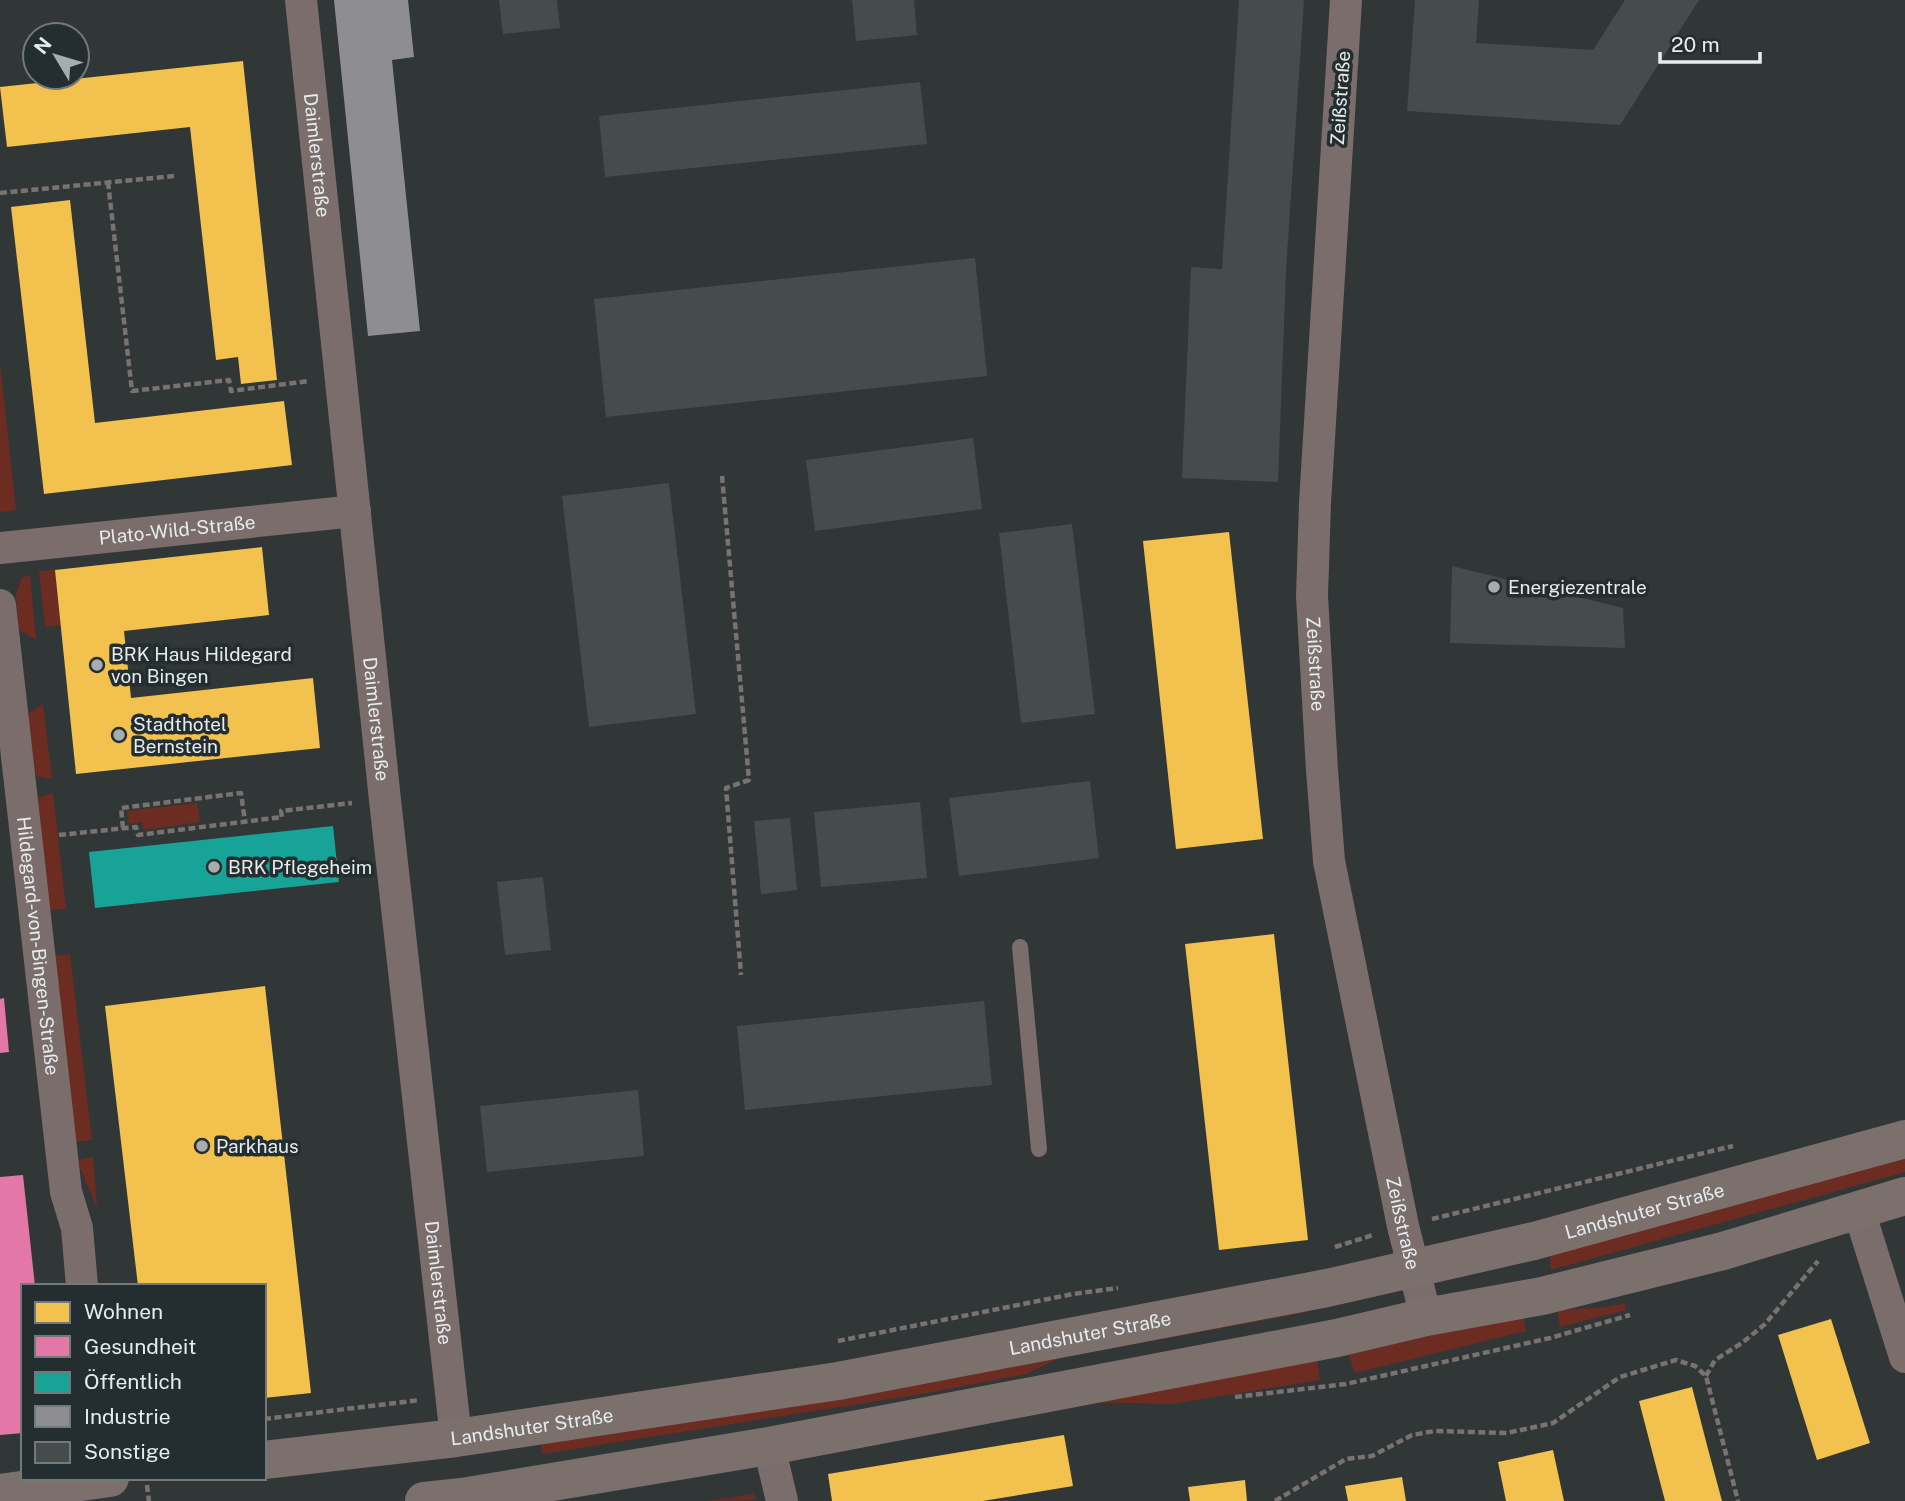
<svg xmlns="http://www.w3.org/2000/svg" width="1905" height="1501" viewBox="0 0 1905 1501" font-family="'Public Sans',sans-serif">
<style>
.green{fill:#6d2c21}
.homes{fill:#f2c14e}
.health{fill:#e377a8}
.public{fill:#17a398}
.industry{fill:#8d8d92}
.building{fill:#464b4c}
.lines{fill:none;stroke-linecap:round;stroke-linejoin:round}
.path{stroke:#787271;stroke-width:4.5;stroke-dasharray:7 3.5;stroke-linecap:butt}
.service{stroke:#7a6d6b;stroke-width:16}
.minor{stroke:#7a6d6b;stroke-width:32}
.secondary{stroke:#7c706d;stroke-width:38}
.poi-dot{fill:#a7acae;stroke:#242d2f;stroke-width:2.5}
.labels{text-anchor:middle;stroke-width:7;stroke-linejoin:round;paint-order:stroke}
.street-label{font-size:19px;fill:#e6ecee;stroke:#242d2f}
.poi-label{font-size:19px;fill:#e6ecee;stroke:#242d2f;text-anchor:start}
</style>
<rect width="100%" height="100%" fill="#313637"/>
<g class="green">
<polygon points="0,362 16,510 0,512"/>
<polygon points="55,570 61,625 45,627 39,571"/>
<polygon points="30,576 36,640 19,630 16,594 22,577"/>
<polygon points="43,704 52,779 36,776 28,714"/>
<polygon points="53,793 66,909 48,910 38,797"/>
<polygon points="197,803 200,822 143,830 142,822 129,824 127,811"/>
<polygon points="70,954 92,1140 75,1142 53,956"/>
<polygon points="1905,1151 1905,1172 1551,1270 1549,1248"/>
<polygon points="93,1157 97,1208 77,1160"/>
<polygon points="1625,1303 1626,1310 1560,1327 1557,1310 1607,1307"/>
<polygon points="1306,1304 1308,1312 1060,1358 1026,1374 922,1394 542,1454 541,1445 573,1437"/>
<polygon points="1523,1315 1526,1331 1355,1373 1348,1353"/>
<polygon points="1317,1359 1320,1380 1171,1404 1083,1402"/>
<polygon points="753,1494 757,1500 707,1501"/>
</g>
<g class="homes">
<polygon points="243,61 277,380 241,384 238,357 216,360 190,127 7,147 0,87"/>
<polygon points="70,200 95,423 284,401 292,465 44,494 11,207"/>
<polygon points="1229,532 1263,839 1176,849 1143,541"/>
<polygon points="262,547 269,615 124,631 131,698 313,678 320,748 76,774 55,570"/>
<polygon points="1274,934 1308,1240 1219,1250 1185,944"/>
<polygon points="265,986 311,1393 264,1398 264,1286 138,1286 105,1006"/>
<polygon points="1831,1319 1870,1443 1817,1460 1778,1335"/>
<polygon points="1692,1387 1708,1449 1722,1501 1665,1501 1639,1401"/>
<polygon points="1064,1435 1073,1486 983,1501 832,1501 828,1474"/>
<polygon points="1553,1450 1564,1501 1506,1501 1498,1462"/>
<polygon points="1402,1477 1406,1501 1348,1501 1345,1486"/>
<polygon points="1245,1480 1247,1501 1190,1501 1188,1487"/>
</g>
<g class="health">
<polygon points="4,998 9,1052 0,1053 0,999"/>
<polygon points="23,1175 35,1286 23,1286 23,1433 0,1435 0,1177"/>
</g>
<polygon class="public" points="333,826 339,882 95,908 89,852"/>
<polygon class="industry" points="334,0 408,0 414,57 392,60 420,331 368,336"/>
<g class="building">
<polygon points="499,0 557,0 560,28 503,34"/>
<polygon points="852,0 914,0 917,35 856,41"/>
<polygon points="1239,0 1304,0 1286,271 1278,482 1182,478 1191,267 1222,269"/>
<polygon points="1415,0 1479,0 1476,43 1593,50 1625,0 1699,0 1620,125 1407,111"/>
<polygon points="920,82 927,144 605,177 599,116"/>
<polygon points="975,258 987,376 606,417 594,299"/>
<polygon points="973,438 982,509 815,531 806,460"/>
<polygon points="669,483 696,714 589,727 562,496"/>
<polygon points="1072,524 1095,714 1021,723 999,533"/>
<polygon points="1452,566 1623,608 1625,648 1450,643"/>
<polygon points="1090,781 1099,858 959,876 949,798"/>
<polygon points="920,802 927,878 821,887 814,812"/>
<polygon points="790,818 797,890 761,894 754,821"/>
<polygon points="543,877 551,950 505,955 497,882"/>
<polygon points="984,1001 992,1085 745,1110 737,1026"/>
<polygon points="638,1090 644,1156 487,1172 480,1106"/>
</g>
<g class="lines">
<g class="path">
<polyline points="108,182 132,391 229,380 231,391 309,381"/>
<polyline points="0,193 174,176"/>
<polyline points="722,476 749,780 726,788 741,975"/>
<polyline points="123,828 121,808 241,793 245,822"/>
<polyline points="59,835 136,827 138,835 282,817 281,811 352,803"/>
<polyline points="1432,1219 1733,1146"/>
<polyline points="1335,1247 1373,1235"/>
<polyline points="838,1341 1073,1294 1118,1288"/>
<polyline points="1706,1376 1715,1360 1742,1343 1765,1324 1818,1261"/>
<polyline points="1235,1397 1346,1384 1550,1338 1630,1315"/>
<polyline points="264,1419 420,1400"/>
<polyline points="147,1485 149,1501"/>
<polyline points="1275,1501 1346,1459 1372,1456 1412,1435 1435,1431 1507,1433 1553,1423 1620,1377 1676,1360 1695,1366 1706,1376 1738,1501"/>
</g>
<polyline class="service" points="1020,947 1039,1149"/>
<g class="minor">
<path id="s1" d="M301 0 385 800 456 1438"/>
<path id="s2" d="M1346 0 1315 503 1312 596 1322 770 1329 861 1403 1226 1426 1317"/>
<path id="s3" d="M0 548 355 511"/>
<path id="s4" d="M0 605 66 1192 77 1228 82 1286"/>
<polyline points="1859,1211 1905,1357"/>
<polyline points="769,1446 782,1501"/>
</g>
<g class="secondary">
<path id="s5" d="M264 1460 456 1438 838 1381 1327 1288 1534 1241 1905 1139"/>
<polyline points="0,1493 110,1478"/>
<polyline points="424,1501 462,1497 769,1446 1337,1338 1426,1317 1542,1296 1723,1251 1905,1196"/>
</g>
</g>
<g class="poi-dot">
<circle cx="1494" cy="587" r="7"/>
<circle cx="97" cy="665" r="7"/>
<circle cx="119" cy="735" r="7"/>
<circle cx="214" cy="867" r="7"/>
<circle cx="202" cy="1146" r="7"/>
</g>
<g class="labels">
<g class="street-label">
<text transform="translate(1340 98) rotate(-86)" y="7">Zeißstraße</text>
<text dy="7" stroke="none"><textPath href="#s1" startOffset="156">Daimlerstraße</textPath></text>
<text dy="7" stroke="none"><textPath href="#s3" startOffset="178">Plato-Wild-Straße</textPath></text>
<text dy="7" stroke="none"><textPath href="#s2" startOffset="665">Zeißstraße</textPath></text>
<text dy="7" stroke="none"><textPath href="#s1" startOffset="723">Daimlerstraße</textPath></text>
<text dy="7" stroke="none"><textPath href="#s4" startOffset="343">Hildegard-von-Bingen-Straße</textPath></text>
<text dy="7" stroke="none"><textPath href="#s5" startOffset="1404">Landshuter Straße</textPath></text>
<text dy="7" stroke="none"><textPath href="#s2" startOffset="1232">Zeißstraße</textPath></text>
<text dy="7" stroke="none"><textPath href="#s1" startOffset="1290">Daimlerstraße</textPath></text>
<text dy="7" stroke="none"><textPath href="#s5" startOffset="836">Landshuter Straße</textPath></text>
<text dy="7" stroke="none"><textPath href="#s5" startOffset="270">Landshuter Straße</textPath></text>
</g>
<g class="poi-label">
<text x="1508" y="594">Energiezentrale</text>
<text x="111" y="661">BRK Haus Hildegard<tspan x="111" dy="22">von Bingen</tspan></text>
<text x="133" y="731">Stadthotel<tspan x="133" dy="22">Bernstein</tspan></text>
<text x="228" y="874">BRK Pflegeheim</text>
<text x="216" y="1153">Parkhaus</text>
</g>
</g>
<rect x="21" y="1284" width="245" height="196" fill="#242d2f" stroke="#72797b" stroke-width="2"/>
<rect x="35" y="1302" width="35" height="21" fill="#f2c14e" stroke="#72797b" stroke-width="2"/>
<text x="84" y="1319" font-size="21" fill="#e6ecee">Wohnen</text>
<rect x="35" y="1336" width="35" height="21" fill="#e377a8" stroke="#72797b" stroke-width="2"/>
<text x="84" y="1354" font-size="21" fill="#e6ecee">Gesundheit</text>
<rect x="35" y="1372" width="35" height="21" fill="#17a398" stroke="#72797b" stroke-width="2"/>
<text x="84" y="1389" font-size="21" fill="#e6ecee">Öffentlich</text>
<rect x="35" y="1406" width="35" height="21" fill="#8d8d92" stroke="#72797b" stroke-width="2"/>
<text x="84" y="1424" font-size="21" fill="#e6ecee">Industrie</text>
<rect x="35" y="1442" width="35" height="21" fill="#464b4c" stroke="#72797b" stroke-width="2"/>
<text x="84" y="1459" font-size="21" fill="#e6ecee">Sonstige</text>
<g transform="translate(56 56) rotate(308)"><circle r="33" fill="#242d2f" stroke="#72797b" stroke-width="2"/>
<path d="M0-5L12 26L0 18L-12 26Z" fill="#a7acae"/>
<text y="-10" font-size="19" font-weight="bold" text-anchor="middle" fill="#e6ecee">N</text>
</g>
<path d="M1660 52v10h100v-10" fill="none" stroke="#e6ecee" stroke-width="3.5"/>
<text x="1671" y="52" font-size="21" fill="#e6ecee" stroke="#242d2f" stroke-width="5" paint-order="stroke">20 m</text>
</svg>
